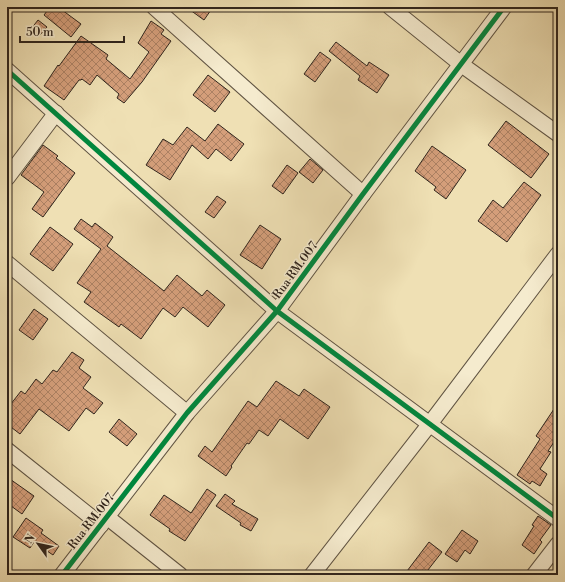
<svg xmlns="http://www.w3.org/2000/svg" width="565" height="582" viewBox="0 0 565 582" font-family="'Libre Bodoni',serif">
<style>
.building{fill:url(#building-cross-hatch);stroke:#30251d}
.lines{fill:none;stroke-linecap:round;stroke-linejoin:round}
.minor-casing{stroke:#605443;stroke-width:17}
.minor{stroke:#f5ebce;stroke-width:15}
.cycleway-casing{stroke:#f5ebce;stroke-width:8}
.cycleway{stroke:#00873e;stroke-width:5}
.labels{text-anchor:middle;stroke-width:3;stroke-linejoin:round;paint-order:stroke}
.street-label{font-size:12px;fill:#30251d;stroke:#f5ebce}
</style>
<defs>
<pattern id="building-cross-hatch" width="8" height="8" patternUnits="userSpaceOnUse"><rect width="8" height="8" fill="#d49e7a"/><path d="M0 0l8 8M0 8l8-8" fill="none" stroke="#ac8163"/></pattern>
</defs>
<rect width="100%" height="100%" fill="#efe0b4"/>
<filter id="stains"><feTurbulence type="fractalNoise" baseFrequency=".005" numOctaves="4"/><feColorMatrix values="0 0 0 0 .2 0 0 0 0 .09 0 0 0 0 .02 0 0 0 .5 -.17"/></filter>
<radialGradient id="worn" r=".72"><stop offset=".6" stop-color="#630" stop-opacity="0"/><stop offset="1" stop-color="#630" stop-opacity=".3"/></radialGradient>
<g class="building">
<polygon points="50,7 58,7 81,24 71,37 44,15"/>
<polygon points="186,7 213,7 204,20"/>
<polygon points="38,20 47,27 39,36 31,29"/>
<polygon points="151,21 164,30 161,34 171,41 142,82 124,103 117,98 119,94 97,75 90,85 82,79 81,80 79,80 64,100 44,86 58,65 59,66 81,36 108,55 106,59 130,79 149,52 138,43"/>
<polygon points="336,42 367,66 369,62 389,75 377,93 358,80 360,76 329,51"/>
<polygon points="320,52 331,60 315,82 304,74"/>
<polygon points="208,75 230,92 215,112 193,95"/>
<polygon points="506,121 549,154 531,178 488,145"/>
<polygon points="218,124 244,144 231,161 216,149 208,159 192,145 170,180 146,165 163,139 173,145 187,127 205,141"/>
<polygon points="43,145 58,156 56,158 75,173 43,217 32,209 44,192 21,175"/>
<polygon points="432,146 466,170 446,199 434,190 436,187 415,171"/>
<polygon points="310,159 323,170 313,183 299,172"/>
<polygon points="287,165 298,173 283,194 272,186"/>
<polygon points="524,182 541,195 507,242 478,221 493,200 503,208"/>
<polygon points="217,196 226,202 214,218 205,212"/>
<polygon points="81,219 92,227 95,223 113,237 107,246 164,291 177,275 202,296 207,290 225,305 208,327 183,307 175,317 163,308 141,339 121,324 119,327 84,302 91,292 77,283 101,249 74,229"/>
<polygon points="260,225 281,239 262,269 240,255"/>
<polygon points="50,227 73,244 53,271 30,254"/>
<polygon points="34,309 48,319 33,340 19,330"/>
<polygon points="72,352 84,360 79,368 91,377 83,388 103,403 94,414 86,408 69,431 39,409 20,434 7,424 7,409 21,391 25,394 36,379 42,384 53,370 57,372"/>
<polygon points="276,381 299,396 304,389 330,407 308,439 280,419 268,436 259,430 249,444 247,443 231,466 232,467 226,476 198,456 205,446 212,452 248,401 257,407"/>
<polygon points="558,403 558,436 548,451 551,452 540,469 547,474 540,486 532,481 530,484 517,475 540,439 536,436"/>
<polygon points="119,419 137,434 127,446 109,432"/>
<polygon points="7,477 34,496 22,514 7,503"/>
<polygon points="207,489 216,495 185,541 169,531 170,529 150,515 164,495 191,513"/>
<polygon points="225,494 235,501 232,504 258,519 251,531 240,525 241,523 216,506"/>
<polygon points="538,516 551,525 540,540 542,542 534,554 522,545 534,526 532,525"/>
<polygon points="26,518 43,530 41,533 59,546 53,555 34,542 30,548 13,537"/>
<polygon points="462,530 478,541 470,554 465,550 457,562 445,554"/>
<polygon points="429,542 442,552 424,575 404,575"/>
</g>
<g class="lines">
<g class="minor-casing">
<g id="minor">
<polyline points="154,7 363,194"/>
<polyline points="390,7 462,65 558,134"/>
<polyline points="7,70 277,311 558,519"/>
<polyline points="7,178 56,113"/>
<polyline points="7,263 187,413"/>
<polyline points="7,450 101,525"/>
<polyline points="107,517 180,575"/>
<polyline points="62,575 187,413 277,311 363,194 504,7"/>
<polyline points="312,575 429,425 558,254"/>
<polyline points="534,575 558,544"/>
</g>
</g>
<use href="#minor" class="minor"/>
<g class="cycleway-casing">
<g id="cycleway">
<polyline points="7,70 277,311 558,519"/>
<polyline points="62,575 187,413 277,311 363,194 504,7"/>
</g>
</g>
<use href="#cycleway" class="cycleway"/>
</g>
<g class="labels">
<g class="street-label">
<text transform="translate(295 270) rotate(-54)" y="4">Rua RM.007</text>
<text transform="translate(91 521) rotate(-52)" y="4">Rua RM.007</text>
</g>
</g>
<rect width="565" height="582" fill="none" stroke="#efe0b4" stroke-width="24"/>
<rect x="8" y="8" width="549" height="566" fill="none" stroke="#30251d" stroke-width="2"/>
<rect x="12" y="12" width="541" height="558" fill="none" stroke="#30251d"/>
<g transform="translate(38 544) rotate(303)" stroke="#f5ebce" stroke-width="3" paint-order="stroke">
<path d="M0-3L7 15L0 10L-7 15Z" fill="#30251d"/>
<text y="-6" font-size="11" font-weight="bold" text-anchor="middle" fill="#30251d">N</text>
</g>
<path d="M20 36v6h104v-6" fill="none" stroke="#30251d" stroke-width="2"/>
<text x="26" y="36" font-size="12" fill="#30251d" stroke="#f5ebce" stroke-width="3" paint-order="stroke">50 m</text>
<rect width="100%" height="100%" filter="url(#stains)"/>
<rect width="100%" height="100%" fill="url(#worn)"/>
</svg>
